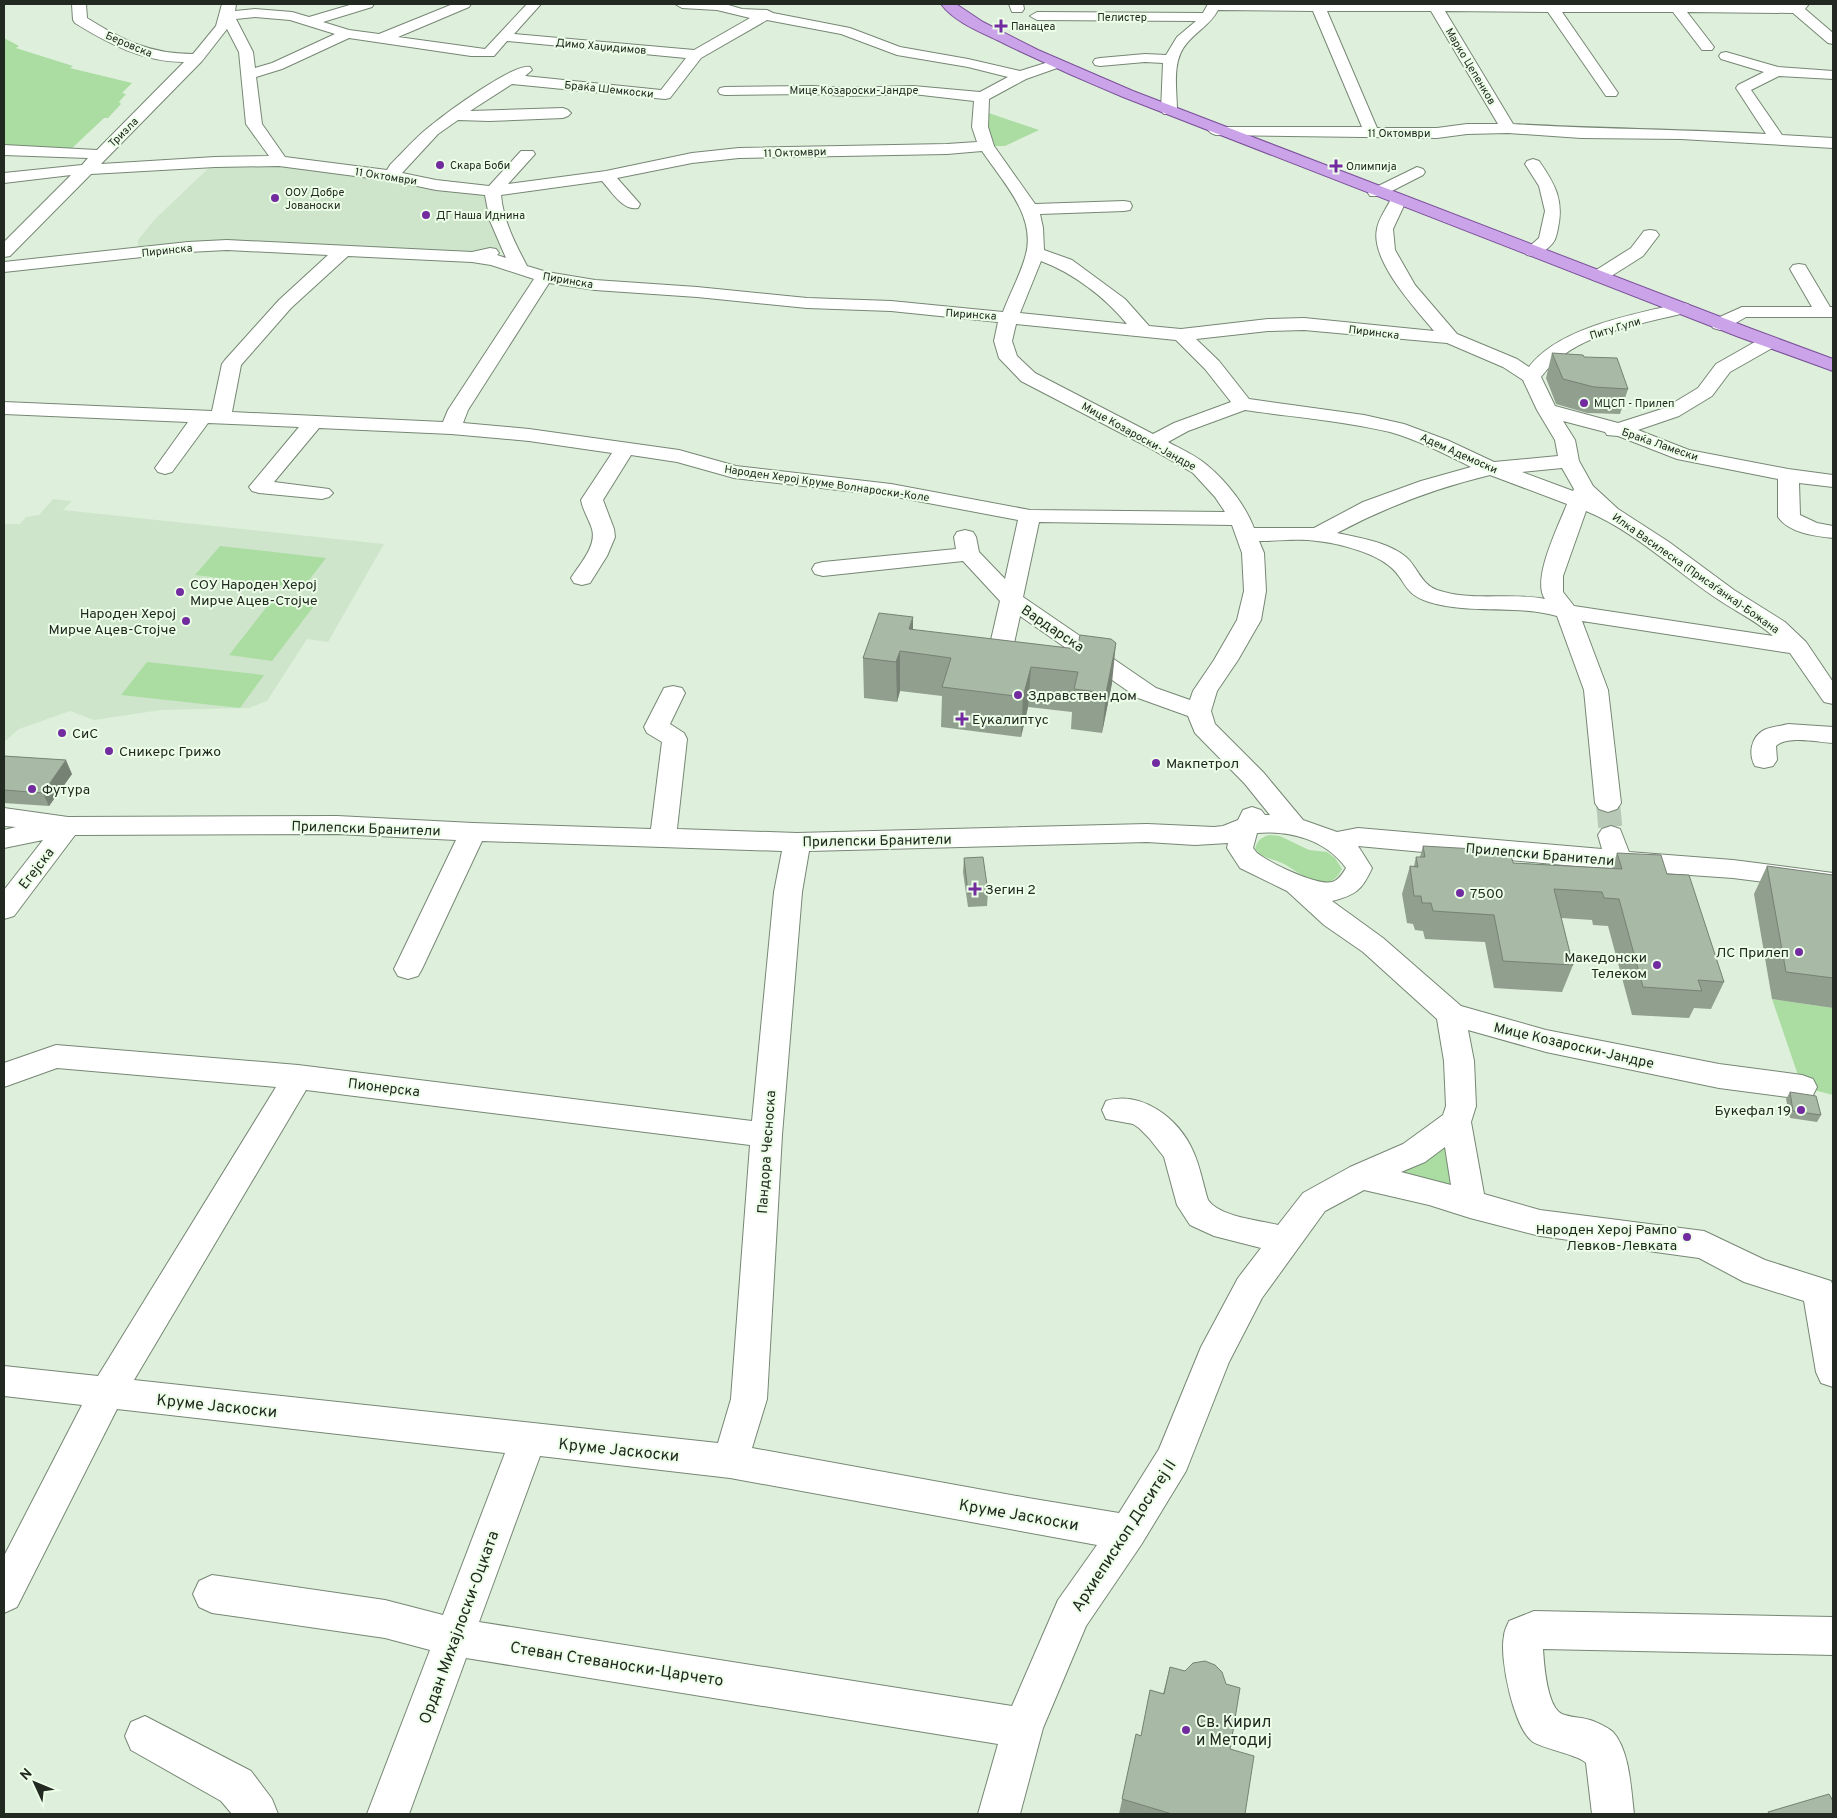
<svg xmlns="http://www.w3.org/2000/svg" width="1837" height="1818" viewBox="0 0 1837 1818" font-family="Overpass,sans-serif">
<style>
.built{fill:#cee5cb}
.green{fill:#abdda2}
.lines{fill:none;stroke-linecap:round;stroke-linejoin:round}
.minor-tunnel{stroke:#b8c8b6;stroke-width:24;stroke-dasharray:24 12;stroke-linecap:butt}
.minor-casing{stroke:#768774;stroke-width:2}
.major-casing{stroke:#7a5198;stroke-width:2}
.minor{fill:#fff;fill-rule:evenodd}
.major{fill:#cba3e8;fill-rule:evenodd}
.wall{fill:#909f8e}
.shaded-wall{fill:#768274}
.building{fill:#a8b9a5;stroke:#768274}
.poi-dot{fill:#732c9f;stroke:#ecfee8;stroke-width:2}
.labels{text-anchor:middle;stroke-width:4;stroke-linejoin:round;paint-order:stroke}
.far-street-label{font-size:11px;fill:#222921;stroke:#ecfee8}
.far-poi-label{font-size:11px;fill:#222921;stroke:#ecfee8;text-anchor:start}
.poi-label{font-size:14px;fill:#222921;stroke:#ecfee8;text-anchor:start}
.street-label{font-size:14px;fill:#222921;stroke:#ecfee8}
.near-street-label{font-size:16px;fill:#222921;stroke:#ecfee8}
.near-poi-label{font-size:16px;fill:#222921;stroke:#ecfee8;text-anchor:start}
</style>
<rect width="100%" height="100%" fill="#def0db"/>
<g class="built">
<polygon points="279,161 493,191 507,245 499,251 484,255 227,245 137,254 138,240 155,219 215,162"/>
<polygon points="53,499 72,501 63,510 384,544 328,642 307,639 267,701 249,708 161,710 94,720 70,711 19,729 4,742 4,524 20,524 26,517 39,515"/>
</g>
<g class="green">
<polygon points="4,38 19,46 16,48 73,66 70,68 132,83 122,93 126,94 119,102 121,104 108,118 104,118 67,153 4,150"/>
<polygon points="980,110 1039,130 1005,146 986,146"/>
<polygon points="220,546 326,558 303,588 195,575"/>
<polygon points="272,600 314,606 272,661 229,655"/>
<polygon points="147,662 264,675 240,708 121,695"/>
<path d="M1269 835 1280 836 1309 850 1327 852 1335 858 1342 869C1327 899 1300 872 1282 863 1272 858 1263 859 1255 849 1257 841 1261 837 1269 835Z"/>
<polygon points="1772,999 1833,1008 1833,1095 1802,1087"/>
<polygon points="1456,1122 1470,1205 1361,1176"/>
</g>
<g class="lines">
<polyline class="minor-tunnel" points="1608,803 1611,835"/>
<g class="minor-casing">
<g id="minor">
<path d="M72 4H86L87 18C122 40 150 54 193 54L216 26 222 4H236L235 11 255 9 292 12 309 17 353 4H374L372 7 323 22 349 30 379 34 453 4H471L469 7 398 37 485 49 527 4H541L514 34 694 50 750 18 717 10 682 8 675 4H725L742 9 767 10 773 13 850 28 900 47 968 59 1020 71 1055 60 1060 61 1062 64 1060 67 1026 79 989 99 988 127 994 146 1035 204 1124 201 1130 202 1132 206 1130 210 1124 211 1040 214 1043 228 1044 250 1072 260 1125 299 1149 326 1181 329 1268 319 1304 318 1434 331C1415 308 1370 260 1377 229 1378 220 1386 209 1390 201L1392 197H1404L1406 201 1393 229 1395 250 1415 285 1457 334 1517 359 1529 367C1559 327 1635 314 1682 303L1688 304 1691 308 1688 312C1639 325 1573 333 1541 377L1555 406 1618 423 1665 408 1698 388 1716 364 1760 339 1767 337 1774 339 1776 343 1774 347 1730 372 1712 396 1679 416 1638 430 1689 450 1788 469 1833 475V487L1799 483 1800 515 1817 523 1833 526V538C1815 536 1789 533 1778 517V479L1677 459 1618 436 1607 435 1605 432 1563 421 1575 440 1579 461 1593 486 1618 509 1669 542 1734 590 1785 622 1806 642 1833 682V704L1824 702 1790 653 1582 621 1608 690 1621 803 1617 809 1608 812 1599 809 1595 803 1584 690 1557 616C1515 604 1471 615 1429 602 1401 593 1407 579 1388 565 1372 552 1337 543 1317 541 1298 538 1278 541 1259 541L1264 553 1266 591 1261 620 1238 660 1217 691 1211 711 1215 724 1263 772 1303 820 1337 832 1358 828 1602 849 1598 835 1602 829 1611 826 1620 829 1629 852 1733 860 1833 873V891L1733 878 1618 870 1358 846 1372 868C1362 890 1356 895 1332 901L1383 938 1461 1006 1546 1030 1719 1064 1802 1075 1813 1079 1817 1087 1813 1095 1802 1099 1719 1088 1546 1052 1468 1030 1474 1061 1476 1106 1471 1122 1484 1194 1540 1210 1704 1231 1765 1260 1831 1281 1833 1286V1387L1821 1383 1816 1372 1804 1301 1744 1282 1699 1258 1540 1236 1470 1218 1429 1205 1364 1190 1325 1211 1262 1298 1229 1362 1186 1471 1141 1545 1086 1626 1043 1728 1020 1814H978L998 1744 466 1658 409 1814H367L430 1650 385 1638 212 1613 199 1607 193 1594 199 1581 212 1575 385 1600 443 1615 505 1453 117 1409 17 1607 4 1613V1556L82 1405 4 1396V1366L98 1376 276 1087 57 1068 4 1087V1063L56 1045 298 1065 752 1121 774 892 782 851 482 841 422 969 418 976 408 979 398 976 394 969 456 840 337 834 75 835 14 916 4 919V890L43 840 4 848V830L16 827 4 826V808L68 817 337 816 473 823 651 829 662 742 647 733 644 727 664 688 673 686 682 688 685 693 670 724 684 733 687 739 677 829 797 833 1147 824 1214 827 1223 826 1238 820 1243 810 1252 807 1261 810 1265 815H1270L1245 784 1195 733 1188 716 1138 698 1020 616 1009 666 1005 671 997 673 989 671 985 666 1000 601 963 561 823 576 815 574 812 569 815 564 823 562 956 549 954 537 957 532 965 530 973 532 976 537 979 552 1005 579 1018 520 891 496 734 478 677 462 631 455 603 500 614 529 615 537 607 556 590 583 582 585 574 583 571 578C579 565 597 546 592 529 589 519 583 511 581 500L612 453 529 441 451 434 319 428 274 482 329 489 333 493 329 497 322 499 259 493 252 491 249 487 299 427 208 423 172 472 165 474 158 472 155 468 188 422 4 414V402L212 411 222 364 225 360 279 300 328 255 227 250 188 252 4 272V262L188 242 227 240 472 252 490 248 496 249 499 253 497 255 506 258 490 221 485 195 436 190 393 181 279 166 215 167 91 174 10 256 4 257V242L71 175 4 183V173L82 165 88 158 4 155V145L97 150 184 62C143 62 109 44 75 23L73 20ZM255 17 290 20 335 34 272 63 255 68 253 52 236 19ZM767 20 841 34 897 55 968 67 1008 77 980 92 913 86 846 88 813 86 725 87 720 88 718 91 720 94 725 95 813 94 846 96 913 94 974 101 972 127 977 142 947 144 739 148 692 153 606 171 508 184 535 154 533 151H521L489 186 436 180 402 173 438 134 458 120 489 121 563 118 568 116 571 113 568 110 563 108 470 111 512 84 665 99 670 98 701 58ZM227 29 239 52 246 124 269 156 215 157 101 164 202 61ZM349 38 471 56H494L507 41 686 58 661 90 525 76 532 70 530 67C513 63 445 114 429 127 415 138 403 152 390 165L387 170 285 157 262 124 256 77 282 69ZM982 151C1002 181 1036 215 1026 254 1021 274 1010 293 1003 312L891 301 807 298 697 287 595 280 547 272 527 266C515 243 503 220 501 195L602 181C612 192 623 211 638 208L640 204 617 178 692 163 739 158 947 154ZM348 256 472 262 491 265 534 279 448 410 443 422 232 412 241 365 291 308ZM1041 261C1073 273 1105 297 1127 324L1020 313ZM549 283 595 290 697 297 807 308 891 311 998 322 994 341 999 358 1021 381 1146 446 1193 473 1215 497 1225 512 1030 510 891 484 736 466 679 450 529 429 463 423 468 410ZM1016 324 1176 340 1205 369 1231 402 1174 423 1153 434 1035 373 1017 356 1012 341ZM1304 330 1447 343 1503 367 1523 380 1537 410 1555 440 1558 456 1494 462 1447 440 1404 424 1364 415 1249 399 1219 361 1196 339 1268 331ZM1245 410C1293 417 1343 421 1390 432 1418 440 1445 454 1471 467L1421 481 1363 502 1314 528H1254C1245 505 1227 482 1208 466 1197 456 1181 449 1168 442L1188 431ZM1562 468 1574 489 1573 491 1522 472ZM1490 475 1567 504C1559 525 1531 580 1545 599 1510 592 1472 602 1437 590 1421 584 1418 568 1406 557 1388 542 1360 538 1337 533 1386 507 1436 488 1490 475ZM1586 511C1635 531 1675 571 1719 600 1737 612 1758 622 1773 636L1574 606 1563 592V576ZM1039 522 1232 525 1242 553 1244 591 1237 620 1214 660 1193 691 1190 700 1156 688 1023 597ZM1257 833C1290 830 1326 840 1346 868 1343 873 1339 880 1332 882 1317 886 1270 863 1257 853L1253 848ZM1147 842 1195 845 1228 843 1227 848 1240 868 1287 891 1324 925 1363 952 1437 1019 1444 1061 1446 1106 1443 1115 1403 1144 1350 1167 1303 1193 1278 1225C1258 1220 1220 1217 1208 1200 1203 1184 1200 1166 1193 1151 1179 1119 1142 1090 1106 1101L1102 1110 1106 1119 1133 1124 1139 1128 1149 1138 1164 1157 1177 1205 1190 1225 1214 1236 1261 1248 1238 1278 1201 1347 1159 1449 1119 1513 1028 1498 752 1448 767 1399 782 1135 802 892 809 851ZM306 1090 750 1145 731 1399 718 1443 134 1380ZM1445 1147 1451 1185 1401 1172 1425 1162ZM540 1456 730 1478 1097 1545 1058 1600 1012 1706 479 1622Z"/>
<polygon points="1009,4 1023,4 1024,9 1022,12 1012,12"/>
<path d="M1208 4H1809L1805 9 1833 33V44L1828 43 1793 13 1687 12 1714 47 1712 50H1702L1673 12H1562L1618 93 1616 96H1606L1548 12 1445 11 1513 124C1597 129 1681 129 1766 134L1736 88 1738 85 1764 72 1721 59 1719 56 1721 53 1726 52 1778 67 1833 71V79L1779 76 1751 90 1782 135 1833 138V148L1681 139 1581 138 1508 133 1467 134 1437 138 1216 135 1211 133 1208 130 1211 127H1362L1313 11 1218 10C1210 25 1198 30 1187 43 1171 61 1177 89 1177 111L1174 114H1164L1161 111 1163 63 1145 62 1100 66 1095 65 1093 62 1095 59 1100 58 1145 54 1166 55 1177 37 1196 21 1037 20 1030 16 1037 12 1203 13ZM1327 11H1431L1498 124H1467L1437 128H1377Z"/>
<path d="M1533 159 1539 161C1555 184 1564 200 1558 228 1556 238 1555 242 1548 248 1540 254 1536 257 1527 255L1524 251 1539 238 1545 211 1539 186 1525 164 1527 161Z"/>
<polygon points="1417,167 1423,169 1425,172 1423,175 1382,196 1370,196 1368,193 1370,190"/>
<polygon points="1650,230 1656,231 1659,235 1643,256 1605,280 1599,281 1593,280 1590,276 1593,272 1631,248 1644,231"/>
<polygon points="1799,264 1805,265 1830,307 1833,307 1833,317 1746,317 1727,328 1720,330 1713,328 1711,324 1713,320 1742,307 1812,307 1790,269 1793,265"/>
<path d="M1788 724 1833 727V743C1818 742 1787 735 1776 746L1777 760 1773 766 1764 768 1755 766C1748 754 1751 737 1764 730 1771 727 1781 726 1788 724Z"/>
<path d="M1534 1611 1833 1617V1655L1543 1649C1544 1665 1547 1707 1562 1714 1572 1718 1583 1717 1593 1721 1600 1724 1607 1727 1613 1732 1630 1751 1631 1790 1634 1814H1592L1586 1763C1579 1755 1547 1750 1533 1742 1514 1729 1499 1658 1504 1636 1504 1631 1507 1626 1509 1621Z"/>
<polygon points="145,1716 251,1771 272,1799 278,1814 232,1814 221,1801 131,1750 125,1736 131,1722"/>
</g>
</g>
<g class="major-casing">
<path id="major" d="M941 4H956L983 22 1038 50 1133 91 1752 329 1833 359V371L1739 337 1123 97C1082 80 1042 62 1003 43 983 33 955 23 941 4Z"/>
</g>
<use href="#minor" class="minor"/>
<use href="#major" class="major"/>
</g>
<g class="wall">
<polygon points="1552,353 1584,357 1628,389 1620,414 1587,413 1556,404 1546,378"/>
<polygon points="913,630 1077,649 1112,683 1102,733 1071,729 1072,712 1028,707 1021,737 941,727 942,696 900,691 897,702 864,698 863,658"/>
<polygon points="4,756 72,774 49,806 4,803"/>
<polygon points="1423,846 1513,863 1612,868 1617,853 1667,874 1724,982 1711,1009 1694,1008 1689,1018 1632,1015 1608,926 1593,925 1592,920 1561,918 1573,965 1562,992 1494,988 1485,942 1425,939 1423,931 1415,930 1413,924 1407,923 1402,894 1410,866 1414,866 1416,857 1420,857"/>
<polygon points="964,858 988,892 987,906 968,907 963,872"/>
<polygon points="1767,866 1833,875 1833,1008 1772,999 1754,894"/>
<polygon points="1790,1092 1821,1115 1817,1122 1790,1118 1786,1099"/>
<polygon points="1170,1667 1230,1749 1245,1814 1119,1814 1136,1734 1141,1736 1150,1690 1163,1694"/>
</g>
<g class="shaded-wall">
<polygon points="913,617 913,653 909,629"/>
<polygon points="1116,643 1112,683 1102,733 1106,693"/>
<polygon points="900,651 900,691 897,702 896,662"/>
<polygon points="1031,667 1028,707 1021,737 1023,697"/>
<polygon points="66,760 72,774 49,806 43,793"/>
</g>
<g class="building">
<polygon points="1552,353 1583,355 1584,357 1617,358 1628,389 1594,387 1563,379"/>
<polygon points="879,613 913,617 909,629 1077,649 1080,635 1111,639 1116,643 1106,693 1074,689 1078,672 1031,667 1023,697 942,687 951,658 900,651 896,662 863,658"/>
<polygon points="4,756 66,760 43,793 4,790"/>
<polygon points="1423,846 1510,851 1513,863 1622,869 1617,853 1661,855 1667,874 1689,875 1724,982 1698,980 1702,991 1643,987 1619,899 1604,898 1602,892 1554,889 1573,965 1503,961 1494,915 1433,911 1431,903 1422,903 1421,896 1414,896 1410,866 1418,867 1416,857 1425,857"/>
<polygon points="983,857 988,892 968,893 964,858"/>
<polygon points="1767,866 1833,875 1833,978 1786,972"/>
<polygon points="1790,1092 1816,1096 1821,1115 1793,1111"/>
<polygon points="1205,1661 1215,1665 1222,1672 1226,1684 1240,1688 1230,1749 1254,1756 1245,1814 1172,1814 1122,1799 1136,1734 1141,1736 1150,1690 1164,1694 1170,1667 1185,1671 1193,1663"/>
<polygon points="1829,1794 1833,1801 1833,1814 1769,1814 1768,1812"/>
</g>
<g class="poi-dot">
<path d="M998.5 18.5h5v5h5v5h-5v5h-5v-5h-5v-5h5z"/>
<circle cx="440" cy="165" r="5"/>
<path d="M1333.5 158.5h5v5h5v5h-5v5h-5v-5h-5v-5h5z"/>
<circle cx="275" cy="198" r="5"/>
<circle cx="426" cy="215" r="5"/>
<circle cx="1584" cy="403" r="5"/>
<circle cx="180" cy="592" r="5"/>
<circle cx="186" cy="621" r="5"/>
<circle cx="1018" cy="695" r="5"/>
<path d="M959.5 711.5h5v5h5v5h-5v5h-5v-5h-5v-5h5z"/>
<circle cx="62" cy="733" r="5"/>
<circle cx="109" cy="751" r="5"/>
<circle cx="1156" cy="763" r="5"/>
<circle cx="32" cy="789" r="5"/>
<path d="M972.5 881.5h5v5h5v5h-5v5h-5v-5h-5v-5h5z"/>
<circle cx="1460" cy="893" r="5"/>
<circle cx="1799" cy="952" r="5"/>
<circle cx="1657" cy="965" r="5"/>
<circle cx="1801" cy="1110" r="5"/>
<circle cx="1687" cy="1237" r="5"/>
<circle cx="1186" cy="1730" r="5"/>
</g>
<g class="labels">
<g class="far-street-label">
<text x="1122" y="21">Пелистер</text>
<text transform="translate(129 44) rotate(23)" y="4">Беровска</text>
<text transform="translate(601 46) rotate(5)" y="4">Димо Хаџидимов</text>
<text transform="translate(1471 66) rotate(59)" y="4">Марко Цепенков</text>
<text transform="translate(609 89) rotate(6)" y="4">Браќа Шемкоски</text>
<text x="854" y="94">Мице Козароски-Јандре</text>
<text transform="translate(123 132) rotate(-45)" y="4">Тризла</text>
<text x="1399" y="137">11 Октомври</text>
<text transform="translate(795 152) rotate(-2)" y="4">11 Октомври</text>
<text transform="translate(386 176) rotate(9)" y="4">11 Октомври</text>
<text transform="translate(167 250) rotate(-6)" y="4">Пиринска</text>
<text transform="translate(568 280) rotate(10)" y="4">Пиринска</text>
<text transform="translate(971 314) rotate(4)" y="4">Пиринска</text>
<text transform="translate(1615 328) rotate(-17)" y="4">Питу Гули</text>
<text transform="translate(1374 332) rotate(7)" y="4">Пиринска</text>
<text transform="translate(1139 436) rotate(29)" y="4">Мице Козароски-Јандре</text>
<text transform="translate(1660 444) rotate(19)" y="4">Браќа Ламески</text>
<text transform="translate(1459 453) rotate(24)" y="4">Адем Адемоски</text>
<text transform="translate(827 483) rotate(8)" y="4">Народен Херој Круме Волнароски-Коле</text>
<text transform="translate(1696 573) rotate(35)" y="4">Илка Василеска (Присаѓанка)-Божана</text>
</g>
<g class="far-poi-label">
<text x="1011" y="30">Панацеа</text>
<text x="450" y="169">Скара Боби</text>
<text x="1346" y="170">Олимпија</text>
<text x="285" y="196">ООУ Добре<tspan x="285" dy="13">Јованоски</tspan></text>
<text x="436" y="219">ДГ Наша Иднина</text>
<text x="1594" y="407">МЦСП - Прилеп</text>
</g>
<g class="poi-label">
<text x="190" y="589">СОУ Народен Херој<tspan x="190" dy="16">Мирче Ацев-Стојче</tspan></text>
<text x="176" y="618" text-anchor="end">Народен Херој<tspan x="176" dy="16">Мирче Ацев-Стојче</tspan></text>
<text x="1028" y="700">Здравствен дом</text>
<text x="972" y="724">Еукалиптус</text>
<text x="72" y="738">СиС</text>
<text x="119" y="756">Сникерс Грижо</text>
<text x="1166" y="768">Макпетрол</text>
<text x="42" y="794">Футура</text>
<text x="985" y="894">Зегин 2</text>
<text x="1470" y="898">7500</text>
<text x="1789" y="957" text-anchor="end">ЛС Прилеп</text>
<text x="1647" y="962" text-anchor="end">Македонски<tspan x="1647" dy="16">Телеком</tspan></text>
<text x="1791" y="1115" text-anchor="end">Букефал 19</text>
<text x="1677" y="1234" text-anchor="end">Народен Херој Рампо<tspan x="1677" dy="16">Левков-Левката</tspan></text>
</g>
<g class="street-label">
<text transform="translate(1053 628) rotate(34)" y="5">Вардарска</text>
<text transform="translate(366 828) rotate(2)" y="5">Прилепски Бранители</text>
<text transform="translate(877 840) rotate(-1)" y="5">Прилепски Бранители</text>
<text transform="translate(1540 854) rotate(5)" y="5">Прилепски Бранители</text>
<text transform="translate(36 868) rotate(-52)" y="5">Егејска</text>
<text transform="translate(1574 1045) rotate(13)" y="5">Мице Козароски-Јандре</text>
<text transform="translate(384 1087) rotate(7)" y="5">Пионерска</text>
<text transform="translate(766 1152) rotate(-86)" y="5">Пандора Чесноска</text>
</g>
<g class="near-street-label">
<text transform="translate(217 1405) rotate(6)" y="6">Круме Јаскоски</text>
<text transform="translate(619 1449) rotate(6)" y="6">Круме Јаскоски</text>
<text transform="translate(1019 1514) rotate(10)" y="6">Круме Јаскоски</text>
<text transform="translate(1123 1535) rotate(-57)" y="6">Архиепископ Доситеј II</text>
<text transform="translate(458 1627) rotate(-70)" y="6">Ордан Михајлоски-Оцката</text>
<text transform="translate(617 1663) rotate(9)" y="6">Стеван Стеваноски-Царчето</text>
</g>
<g class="near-poi-label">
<text x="1196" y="1727">Св. Кирил<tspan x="1196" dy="18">и Методиј</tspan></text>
</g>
</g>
<rect width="1837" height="1818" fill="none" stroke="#222921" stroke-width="10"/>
<g transform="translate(35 1783) rotate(314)" stroke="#ecfee8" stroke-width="4" paint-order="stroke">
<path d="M0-4L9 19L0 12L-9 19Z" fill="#222921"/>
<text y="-8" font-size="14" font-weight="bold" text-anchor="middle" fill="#222921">N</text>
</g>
</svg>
